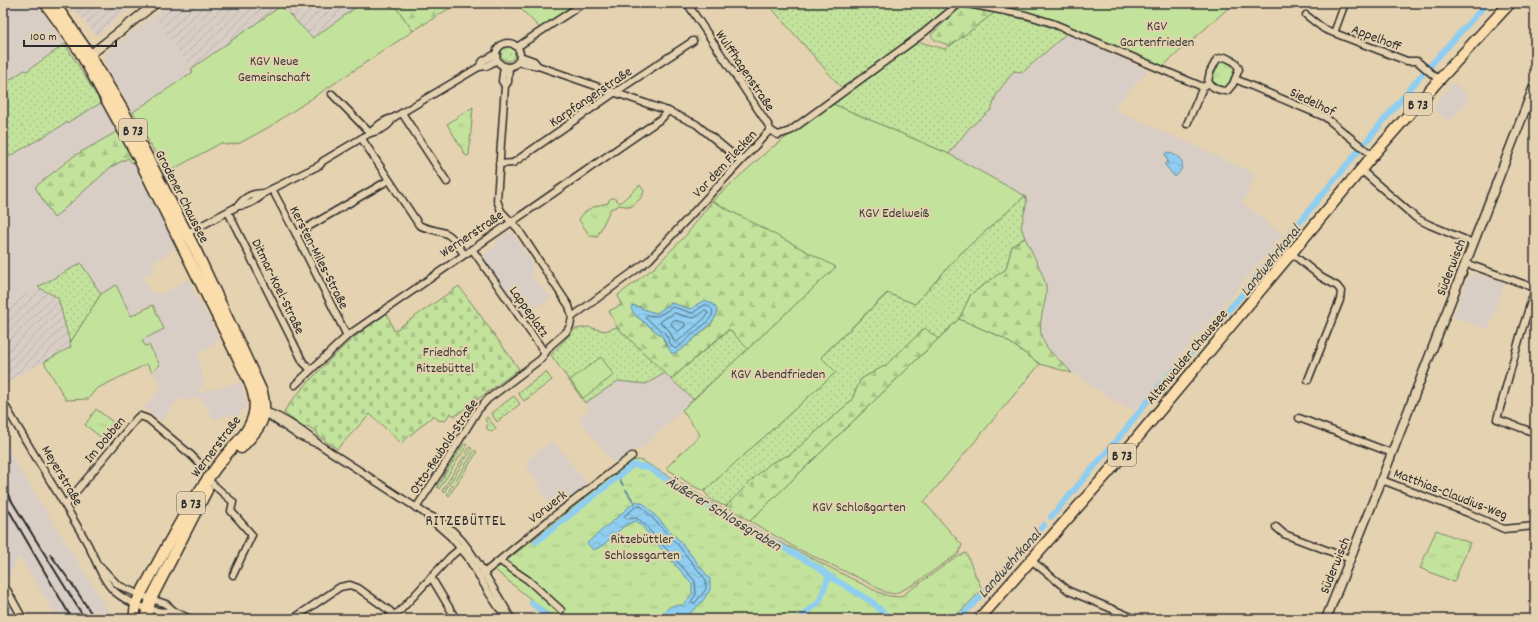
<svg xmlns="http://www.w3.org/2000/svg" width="1538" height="622" viewBox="0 0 1538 622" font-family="Dekko,sans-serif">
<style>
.built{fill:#d9cec5}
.industrial{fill:url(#industrial-furrows)}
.grass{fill:url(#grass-dots);stroke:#778764}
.forest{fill:url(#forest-firs);stroke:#778764;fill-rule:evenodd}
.cemetery{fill:url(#cemetery-stones);stroke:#778764}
.park{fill:url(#park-tufts);stroke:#778764}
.garden{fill:#c3e39c;stroke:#778764}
.water{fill:url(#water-waves);stroke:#678da1}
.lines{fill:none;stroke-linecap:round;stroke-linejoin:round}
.shore{stroke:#536c7a;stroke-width:1}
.stream{stroke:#678da1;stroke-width:2}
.canal{stroke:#8fcef0;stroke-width:6}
.minor-tunnel{stroke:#c0b195;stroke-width:6;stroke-dasharray:6 3;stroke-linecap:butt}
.minor-casing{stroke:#2b2b2b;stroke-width:9}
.tertiary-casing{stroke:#2b2b2b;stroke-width:11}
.primary-casing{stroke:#2b2b2b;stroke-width:13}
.minor{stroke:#e5d2b0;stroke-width:6}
.tertiary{stroke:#e5d2b0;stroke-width:8}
.primary{stroke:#fbddab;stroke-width:10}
.rail{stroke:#2b2b2b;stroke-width:2}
.labels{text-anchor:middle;stroke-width:4;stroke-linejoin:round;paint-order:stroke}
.shield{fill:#e5d2b0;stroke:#635d53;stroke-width:1}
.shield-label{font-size:13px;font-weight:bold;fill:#2b2b2b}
.park-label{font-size:14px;fill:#3a3d36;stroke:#e5d2b0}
.street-label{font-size:14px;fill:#2b2b2b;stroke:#e5d2b0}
.water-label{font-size:15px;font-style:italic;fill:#3a4349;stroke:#e5d2b0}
.neighbourhood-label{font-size:15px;letter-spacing:1px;fill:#2b2b2b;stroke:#e5d2b0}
</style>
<defs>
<pattern id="industrial-furrows" width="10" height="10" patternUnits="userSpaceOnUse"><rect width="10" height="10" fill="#d9cec5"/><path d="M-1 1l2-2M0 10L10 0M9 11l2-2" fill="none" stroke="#bab1a9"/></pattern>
<pattern id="grass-dots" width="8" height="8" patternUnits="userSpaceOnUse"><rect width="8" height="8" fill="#c3e39c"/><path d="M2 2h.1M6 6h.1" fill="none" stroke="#a8c387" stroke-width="1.8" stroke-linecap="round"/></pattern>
<pattern id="forest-firs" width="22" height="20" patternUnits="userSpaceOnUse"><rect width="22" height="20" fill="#c3e39c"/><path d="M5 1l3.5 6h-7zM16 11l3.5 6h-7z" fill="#a8c387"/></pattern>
<pattern id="cemetery-stones" width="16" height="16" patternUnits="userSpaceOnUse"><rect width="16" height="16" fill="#c3e39c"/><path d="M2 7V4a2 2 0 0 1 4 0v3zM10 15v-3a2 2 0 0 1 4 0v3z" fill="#a8c387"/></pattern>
<pattern id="park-tufts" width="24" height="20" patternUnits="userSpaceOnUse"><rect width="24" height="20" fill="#c3e39c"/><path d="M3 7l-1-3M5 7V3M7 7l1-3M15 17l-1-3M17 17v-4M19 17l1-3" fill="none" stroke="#a8c387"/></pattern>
<pattern id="water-waves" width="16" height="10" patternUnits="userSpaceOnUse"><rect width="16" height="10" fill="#8fcef0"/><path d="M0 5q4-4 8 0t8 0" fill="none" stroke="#7cb1ce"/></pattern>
</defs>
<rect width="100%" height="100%" fill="#e5d2b0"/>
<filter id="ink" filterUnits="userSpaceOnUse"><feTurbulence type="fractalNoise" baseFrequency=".025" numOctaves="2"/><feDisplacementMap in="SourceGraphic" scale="8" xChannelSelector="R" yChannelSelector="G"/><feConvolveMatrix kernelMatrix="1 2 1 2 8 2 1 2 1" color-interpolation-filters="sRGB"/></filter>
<g filter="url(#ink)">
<g class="built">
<polygon points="3,3 36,3 65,44 26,71 25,70 3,84"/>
<polygon points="154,15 193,72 133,112 110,74 106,65 105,55 106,53"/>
<polygon points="1066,34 1148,70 1114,109 1256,174 1243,203 1283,235 1134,411 1113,400 1072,373 1051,353 1045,345 1040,331 1045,301 1039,269 1021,227 1027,201 1025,196 949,154 969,128 991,110 997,93 1014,71 1023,72"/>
<polygon points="1453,82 1470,98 1450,122 1432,108"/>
<polygon points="101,103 118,131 74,156 35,187 54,218 111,167 128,158 132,163 134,162 176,249 152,263 155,270 143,278 150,291 159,293 164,293 189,279 194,294 206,312 220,340 198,354 204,386 199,388 200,392 242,382 246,407 238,416 233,415 214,419 200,397 185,401 179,398 162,421 144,408 161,387 152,372 160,365 149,345 146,346 142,339 164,329 131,316 116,285 101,294 81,263 3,306 3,161"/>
<polygon points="511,230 532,262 532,273 534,279 552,297 523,316 480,257 497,245 495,241"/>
<polygon points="1473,273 1505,283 1488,330 1453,317 1467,279"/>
<polygon points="665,373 693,399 640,451 634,449 614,464 579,419 589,409 585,403 618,381 646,384"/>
<polygon points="552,440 588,484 556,510 542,493 537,480 527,467 527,460"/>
<polygon points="3,442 105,605 114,619 59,619 19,557 3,588"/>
<polygon points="3,588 20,619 3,619"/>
</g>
<g class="industrial">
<polygon points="69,3 136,3 97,36"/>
<polygon points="171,3 362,3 313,38 281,6 191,69 154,16"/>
<polygon points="38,287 58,298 71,347 3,384 3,306"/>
</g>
<g class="grass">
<polygon points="767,3 959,3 912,40 945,49 994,13 1036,22 1066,34 1023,72 1014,71 997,93 991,110 969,128 949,154 833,104 847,94"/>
<polygon points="1523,3 1535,3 1535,11 1520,6"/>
<polygon points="65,44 101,103 3,160 3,84 25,70 27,71"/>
<circle cx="508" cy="54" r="7"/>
<path d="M1025 196 1027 201 1021 227 1025 238 1012 246 1006 269 971 294 959 319 938 339 925 329 886 365 861 379 851 401 791 454 771 463 756 476 726 506C715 503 710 500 704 491L836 372 821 357 888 293 915 304 960 254Z"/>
<polygon points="81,263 101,294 70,343 58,298 38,287"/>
<polygon points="588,327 605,331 617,327 665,373 646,384 618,381 585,403 551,355 575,329"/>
<polygon points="730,329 748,349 693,399 671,379"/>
<polygon points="546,372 552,380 524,401 518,393"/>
<polygon points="514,396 520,404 497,422 491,413"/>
<polygon points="487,417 496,428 492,432 486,428 488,424 485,420"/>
<polygon points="464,444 467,445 439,489 437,487"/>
<polygon points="470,447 472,449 444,492 442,491"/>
<polygon points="475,450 477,452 449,496 447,494"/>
</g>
<g class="forest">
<polygon points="393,3 458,3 413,31"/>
<polygon points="961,7 994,13 950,46 935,40 931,35"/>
<polygon points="118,131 134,162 132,163 128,158 111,167 54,218 35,187 74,156"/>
<path d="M712 201 837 267 748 349 729 329 671 379 617 327 609 311 621 305 618 295 654 268 687 234ZM671 303 691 309 699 303 712 324 684 347H667L662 336 636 316 639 306 647 311 657 313Z"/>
<path d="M1025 238C1031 250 1044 275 1046 286 1047 295 1044 305 1042 314 1035 347 1054 352 1072 373L1040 364 1003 338 959 319 971 294 1006 269 1012 246Z"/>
<polygon points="925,328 938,339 750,521 726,506 756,476 771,463 791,454 851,401 861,379 886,365"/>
</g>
<path class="cemetery" d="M459 286 519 369 455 416 450 413 445 421 438 420 434 415 401 443 370 414 337 449 317 435 318 433 308 426 304 428 284 413C284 405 340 349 350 341 362 331 374 322 387 313L394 331Z"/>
<g class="park">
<polygon points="1221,59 1233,66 1236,70 1231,84 1223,87 1214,84 1211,80 1216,65"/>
<polygon points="473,107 469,155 466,156 447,124"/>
<path d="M640 185 644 191 642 197 631 207 619 205 614 208H611L597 237 590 236 579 220C584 209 597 205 608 203L609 200C614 195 616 201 620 203Z"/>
<polygon points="96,409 113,422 102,438 85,425"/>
<polygon points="638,460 643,461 766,535 878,592 889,596 900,597 955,558 966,553 982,590 953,619 555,619 495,570 631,461"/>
<polygon points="1436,530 1470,543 1454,582 1420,568"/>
</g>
<g class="garden">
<polygon points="362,3 393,3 413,31 269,127 240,143 226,145 221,143 166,173 133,112 193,72 191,69 281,6 313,38"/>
<polygon points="515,3 576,3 540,28"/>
<path d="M986 3H1234L1162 67C1105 41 1048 14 986 3Z"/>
<polygon points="833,104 949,154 1025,196 960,254 915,304 887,293 821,357 836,372 704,491 693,486 666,468 700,435 682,410 836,267 712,201 770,149"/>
<polygon points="116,285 131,316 153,305 164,329 142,340 145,346 149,345 160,365 152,372 147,364 96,389 88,399 66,400 44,362 71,347 70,343 101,294"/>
<polygon points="959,319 1003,338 1040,364 924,502 962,545 959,553 913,585 894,594 885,592 865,581 796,548 750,521"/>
<polygon points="601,357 614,375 583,398 570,380"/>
</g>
<g class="water">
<path d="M1167 152C1183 157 1188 165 1175 177L1165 165V163H1168L1165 154Z"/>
<path d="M705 300C732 310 707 327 696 337 690 342 685 347 679 351L672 354 662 336 636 316 631 309 632 305C641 307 646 311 657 313L671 303 691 309 699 303Z"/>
<path d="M636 501 644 504 680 541 710 579V590L702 602 684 619H655L671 606 683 605 692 594V584L639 523 636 521C618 525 610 545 593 550L587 543Z"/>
</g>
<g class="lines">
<g class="shore">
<path d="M705 305C726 310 699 329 693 334 687 339 682 345 675 349L671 345 665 333 645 318 647 315 658 316 673 307 692 313Z"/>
<polygon points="705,310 708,313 705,318 677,342 674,341 669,330 660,323 661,321 674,313 692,318 696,317"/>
<polygon points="674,320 685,323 685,326 677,332 671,324"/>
<polygon points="637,506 642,507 677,544 706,580 706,589 695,603 691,602 696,594 695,581 641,521 636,518 627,519 625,518 625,516"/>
</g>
<g class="stream">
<polyline points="618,477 623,485"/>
<polyline points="626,490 635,504"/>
</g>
<g class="canal">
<polyline points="1051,517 1122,434 1160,385 1195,348 1241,296 1316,202 1419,78 1487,3"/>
<polyline points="536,542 633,465 647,467 708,505 816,566 829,576"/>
<polyline points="532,603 550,619"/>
<polyline points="799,619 819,602 829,576 872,602 890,619"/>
<polyline points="958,619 989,588 1044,525"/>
</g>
<polyline class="minor-tunnel" points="693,41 700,36"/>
<g class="minor-casing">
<g id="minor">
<polyline points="687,3 769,126 770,130"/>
<polyline points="963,3 1026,15 1052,23 1203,87"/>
<polyline points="1306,15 1324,29 1407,61 1417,61 1439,80"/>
<polyline points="1334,33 1345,3"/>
<circle cx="508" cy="55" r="12"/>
<polyline points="517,47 584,3"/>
<polyline points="520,56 534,61 538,66"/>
<path d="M1225 57 1235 62 1239 69 1233 84 1227 91C1220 91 1211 88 1208 81L1210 72 1217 59Z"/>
<polyline points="518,62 538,66 668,111 696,124 741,161"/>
<polyline points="504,66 502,81 505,86"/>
<polyline points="479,67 483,61 496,54"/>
<polyline points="1235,79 1325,117 1373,156"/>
<polyline points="332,94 370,133"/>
<polyline points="402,113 447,182"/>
<polyline points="1187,124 1203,87 1206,85"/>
<polyline points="770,130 778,135 790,131 921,35 960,3"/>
<path d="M370 133C380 131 389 127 393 118"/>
<path d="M362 139 419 225C428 230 438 230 447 234 455 238 459 248 464 254"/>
<polyline points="499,164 513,163 614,93 693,41"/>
<polyline points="1361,170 1416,218 1430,225 1473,243"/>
<polyline points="272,189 296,234 347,336"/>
<path d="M238 206C248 206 258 200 264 193L320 165 323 161 370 133C377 126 383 120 393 118L479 67 487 66 497 60"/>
<polyline points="228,212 303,362 310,369"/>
<polyline points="296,234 389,180"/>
<path d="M184 235 238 206C244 197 254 193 264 193"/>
<polyline points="472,249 545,353"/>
<polyline points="1291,253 1321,277 1337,286 1341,291 1340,300 1308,380"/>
<polyline points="1465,263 1535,288"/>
<polyline points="1535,289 1521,333 1497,419 1535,433"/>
<polyline points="572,317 649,260 770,130"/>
<polyline points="295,385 347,336 662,118 668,111"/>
<path d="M3 402C30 449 59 494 86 541 95 557 102 580 114 591 129 604 155 614 174 611"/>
<path d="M261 410C283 416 303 431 320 445L426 514C458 525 476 560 492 586 498 597 506 607 511 619"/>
<polyline points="271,417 299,436 315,443"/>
<polyline points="1299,418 1392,453"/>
<polyline points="207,479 233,502 231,511 252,535 233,575"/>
<polyline points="1382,480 1468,513 1504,529 1535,526"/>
<polyline points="65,505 137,418 140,416 148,419 191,455 204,468"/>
<polyline points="416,508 441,470 478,410 488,399 541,359 550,346 567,331 570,326 572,317 569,306 518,229 501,211 497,200 505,86 508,82 509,67"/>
<polyline points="427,516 451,537 467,556 489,593 499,608 508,617"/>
<polyline points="1276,527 1284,534 1350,559"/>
<polyline points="1031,560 1069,591 1136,619"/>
<polyline points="500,561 528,580 561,610"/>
<polyline points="100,566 118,585 140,595 166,604 174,611 190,619"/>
<polyline points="431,577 456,619"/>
<polyline points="479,577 550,519 632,456"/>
<polyline points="7,590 23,619"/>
<polyline points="293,619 340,587 350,585 358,588 390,611 392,614 392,619"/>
<polyline points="386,619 399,612 450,557 463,546"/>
</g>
</g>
<g class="tertiary-casing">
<g id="tertiary">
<polyline points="86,58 156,3"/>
<polyline points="1326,619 1378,489 1535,84"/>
</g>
</g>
<g class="primary-casing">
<g id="primary">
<path d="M45 3 79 50 138 157 238 358C246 376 258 393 254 413 251 430 237 442 226 455 191 497 167 547 140 595L136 604 134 619"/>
<path d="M54 3 90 55 124 112 196 251 262 392C269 419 259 429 241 448"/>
<polyline points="145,619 151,599 207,490"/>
<polyline points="979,619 1106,475 1374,154 1439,80 1510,3"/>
</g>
</g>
<use href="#minor" class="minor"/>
<use href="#tertiary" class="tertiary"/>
<use href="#primary" class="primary"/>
<g class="rail">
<polyline points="3,487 85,619"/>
<polyline points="3,500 72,619"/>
<polyline points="50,554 72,584 95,619"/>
</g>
</g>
</g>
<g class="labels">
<g class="shield">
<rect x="1404" y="93" width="28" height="22" rx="3"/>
<rect x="119" y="119" width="28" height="22" rx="3"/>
<rect x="1108" y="444" width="28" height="22" rx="3"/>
<rect x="177" y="492" width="28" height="22" rx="3"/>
</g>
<g class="shield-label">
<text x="1418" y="109">B 73</text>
<text x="133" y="135">B 73</text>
<text x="1122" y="460">B 73</text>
<text x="191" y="508">B 73</text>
</g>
<g class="park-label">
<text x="1157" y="30">KGV<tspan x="1157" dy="16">Gartenfrieden</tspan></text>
<text x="274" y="65">KGV Neue<tspan x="274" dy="16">Gemeinschaft</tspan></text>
<text x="894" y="217">KGV Edelweiß</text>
<text x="445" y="356">Friedhof<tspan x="445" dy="16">Ritzebüttel</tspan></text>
<text x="778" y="378">KGV Abendfrieden</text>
<text x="859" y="511">KGV Schloßgarten</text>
<text x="642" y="543">Ritzebüttler<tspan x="642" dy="16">Schlossgarten</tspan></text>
</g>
<g class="street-label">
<text transform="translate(1377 37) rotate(21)" y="5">Appelhoff</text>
<text transform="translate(746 70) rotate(56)" y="5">Wulffhagenstraße</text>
<text transform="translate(590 96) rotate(-34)" y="5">Karpfangerstraße</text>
<text transform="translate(1313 101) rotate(26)" y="5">Siedelhof</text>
<text transform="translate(724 163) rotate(-47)" y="5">Vor dem Flecken</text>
<text transform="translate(183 196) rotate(63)" y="5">Grodener Chaussee</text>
<text transform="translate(471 233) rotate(-34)" y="5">Wernerstraße</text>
<text transform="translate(320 257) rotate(63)" y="5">Kersten-Miles-Straße</text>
<text transform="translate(1450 267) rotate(-69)" y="5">Süderwisch</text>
<text transform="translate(279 286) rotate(64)" y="5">Ditmar-Koel-Straße</text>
<text transform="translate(530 311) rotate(55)" y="5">Lappeplatz</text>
<text transform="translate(1186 356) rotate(-50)" y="5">Altenwalder Chaussee</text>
<text transform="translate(104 439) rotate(-50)" y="5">Im Dobben</text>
<text transform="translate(215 446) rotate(-53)" y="5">Wernerstraße</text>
<text transform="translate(443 446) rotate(-56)" y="5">Otto-Reubold-Straße</text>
<text transform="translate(63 475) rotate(59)" y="5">Meyerstraße</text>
<text transform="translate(1451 493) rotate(21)" y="5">Matthias-Claudius-Weg</text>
<text transform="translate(547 506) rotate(-38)" y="5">Vorwerk</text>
<text transform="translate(1334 565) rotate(-68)" y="5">Süderwisch</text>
</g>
<g class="water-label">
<text transform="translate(1270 260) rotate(-51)" y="5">Landwehrkanal</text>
<text transform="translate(724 513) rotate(31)" y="5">Äußerer Schlossgraben</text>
<text transform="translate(1009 563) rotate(-48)" y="5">Landwehrkanal</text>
</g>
<g class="neighbourhood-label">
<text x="466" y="525">RITZEBÜTTEL</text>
</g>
</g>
<rect width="1538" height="622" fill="none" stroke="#e5d2b0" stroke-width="16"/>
<rect x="8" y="8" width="1522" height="606" fill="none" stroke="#2b2b2b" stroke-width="1.5" filter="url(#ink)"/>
<path d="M24 40v6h92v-6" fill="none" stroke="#2b2b2b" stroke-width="2"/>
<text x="30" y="40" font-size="12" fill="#2b2b2b" stroke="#e5d2b0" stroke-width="3" paint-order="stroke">100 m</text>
</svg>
